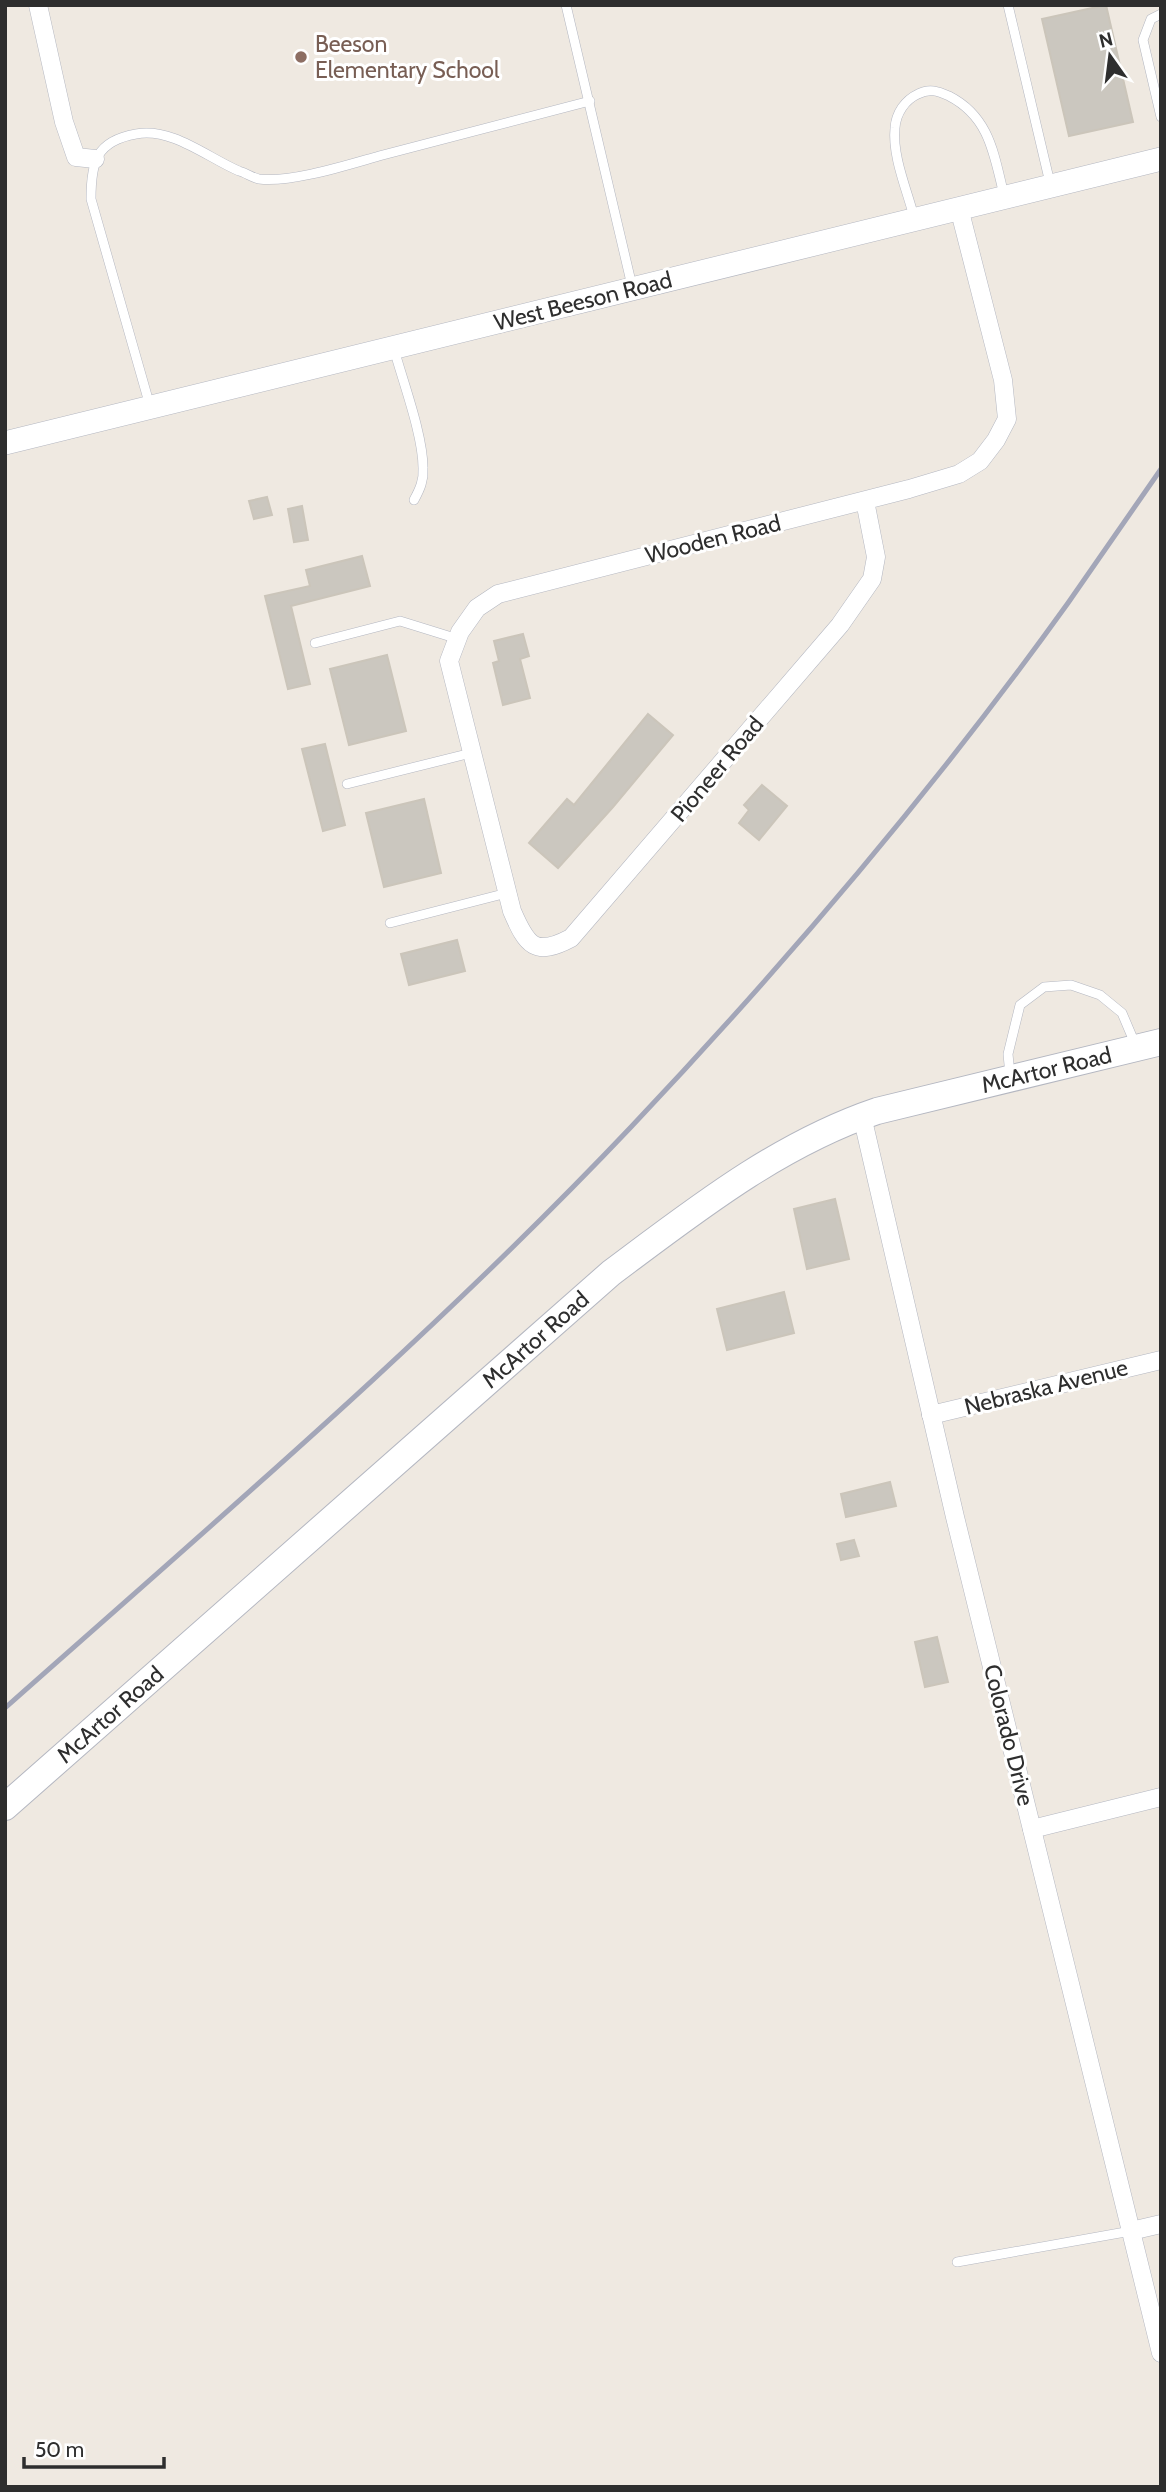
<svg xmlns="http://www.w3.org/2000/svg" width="1166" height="2492" viewBox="0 0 1166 2492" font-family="Cabin,sans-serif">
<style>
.building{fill:#cbc7bf;stroke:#cbc5ba;stroke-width:2}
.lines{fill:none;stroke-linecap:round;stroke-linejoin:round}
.service-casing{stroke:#b4b7c1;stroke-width:10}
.minor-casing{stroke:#b4b7c1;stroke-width:19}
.tertiary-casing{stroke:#b4b7c1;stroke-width:24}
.secondary-casing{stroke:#b4b7c1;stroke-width:28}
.service{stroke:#fff;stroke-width:9}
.minor{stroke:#fff;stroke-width:18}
.tertiary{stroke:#fff;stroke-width:23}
.secondary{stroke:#fff;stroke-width:26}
.rail{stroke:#a3a6b8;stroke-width:5}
.education-dot{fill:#8d6e63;stroke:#fff;stroke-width:2.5}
.labels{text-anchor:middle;stroke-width:6;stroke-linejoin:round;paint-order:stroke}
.education-label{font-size:23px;fill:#785e54;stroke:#fff;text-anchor:start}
.street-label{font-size:23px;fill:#2e2e2e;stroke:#fff}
</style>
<rect width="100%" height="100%" fill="#efe9e1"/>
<g class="building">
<polygon points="1106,5 1133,122 1069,136 1042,19"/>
<polygon points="267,497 272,515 254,519 249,501"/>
<polygon points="302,506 308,540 294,542 288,509"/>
<polygon points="362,556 370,586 291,606 310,684 288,689 265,596 310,586 306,570"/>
<polygon points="523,634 529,656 520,659 530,698 503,705 493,663 499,661 494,641"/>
<polygon points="387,655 406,731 349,745 330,669"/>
<polygon points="648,714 673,735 613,807 558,868 529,843 567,799 574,805"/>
<polygon points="325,744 345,825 323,831 302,749"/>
<polygon points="762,785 787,806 759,840 739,823 749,810 744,805"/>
<polygon points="424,799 441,873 384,887 366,813"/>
<polygon points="457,940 465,971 409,985 401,954"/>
<polygon points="835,1199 849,1259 807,1269 794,1209"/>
<polygon points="784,1292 794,1333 727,1350 717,1309"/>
<polygon points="890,1482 896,1506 846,1517 841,1494"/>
<polygon points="854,1540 859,1556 841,1560 837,1544"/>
<polygon points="937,1637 948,1682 925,1687 915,1642"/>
</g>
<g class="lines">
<g class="service-casing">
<g id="service">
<polyline points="566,5 632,286"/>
<polyline points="1008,5 1050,183"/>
<polyline points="1161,14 1151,19 1143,40 1161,117"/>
<path d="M914 217C907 190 892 156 895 128 896 113 905 100 918 94 929 88 938 91 949 96 990 117 994 155 1004 195"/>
<path d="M394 349C403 382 423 435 423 468 424 480 420 489 414 500"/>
<path d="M150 406 91 199C91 162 96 141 136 134 172 127 208 158 239 171 246 173 253 178 259 179 291 183 347 165 379 156 449 138 520 119 590 101"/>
<polyline points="315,643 400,621 458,639"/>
<polyline points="347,784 471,753"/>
<polyline points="390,923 507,893"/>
<polyline points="1010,1075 1008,1054 1020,1005 1044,987 1071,985 1100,995 1122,1013 1136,1046"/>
<polyline points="957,2262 1131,2231"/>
</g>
</g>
<g class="minor-casing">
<g id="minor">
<polyline points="38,5 64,122 76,157 95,159"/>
<path d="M865 501 876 557 872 579 840 625 571 938C535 957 527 946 512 911L449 661 460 632 477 608 498 594 909 489 959 474 980 461 996 440 1007 419 1003 380 959 208"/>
<polyline points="862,1116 955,1517 1161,2353"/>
<polyline points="931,1415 1161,1360"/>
<polyline points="1032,1829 1161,1797"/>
<polyline points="1131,2231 1161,2224"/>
</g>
</g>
<g class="tertiary-casing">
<polyline id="tertiary" points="5,443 1161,159"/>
</g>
<g class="secondary-casing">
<g id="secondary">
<path id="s1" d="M5 1807 611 1273C694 1211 777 1145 877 1111L1161 1042"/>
</g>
</g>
<use href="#service" class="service"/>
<use href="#minor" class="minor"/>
<use href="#tertiary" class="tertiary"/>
<use href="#secondary" class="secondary"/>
<path class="rail" d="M5 1708C218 1519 435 1334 631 1127 787 962 936 787 1068 603 1099 559 1130 514 1161 469"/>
</g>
<circle class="education-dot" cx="301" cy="57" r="7"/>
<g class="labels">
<g class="education-label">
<text x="315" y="52">Beeson<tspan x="315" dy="26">Elementary School</tspan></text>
</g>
<g class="street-label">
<text transform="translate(583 301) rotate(-14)" y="8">West Beeson Road</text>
<text transform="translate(713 539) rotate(-14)" y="8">Wooden Road</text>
<text transform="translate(717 769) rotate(-50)" y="8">Pioneer Road</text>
<text dy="8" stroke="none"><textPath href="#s1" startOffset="1295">McArtor Road</textPath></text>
<text dy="8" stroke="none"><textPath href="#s1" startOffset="707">McArtor Road</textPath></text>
<text transform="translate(1046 1387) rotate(-14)" y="8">Nebraska Avenue</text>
<text dy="8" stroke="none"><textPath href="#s1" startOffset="140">McArtor Road</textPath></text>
<text transform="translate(1009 1735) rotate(76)" y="8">Colorado Drive</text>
</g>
</g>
<rect width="1166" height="2492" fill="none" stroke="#2e2e2e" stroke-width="14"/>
<g transform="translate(1110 56) rotate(346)" stroke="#ffffff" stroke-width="5" paint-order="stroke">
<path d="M0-5L12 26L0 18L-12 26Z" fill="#2e2e2e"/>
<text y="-10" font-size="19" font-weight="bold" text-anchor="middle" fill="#2e2e2e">N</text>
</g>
<path d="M24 2457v10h140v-10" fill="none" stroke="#2e2e2e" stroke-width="3.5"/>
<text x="35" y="2457" font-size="21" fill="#2e2e2e" stroke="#ffffff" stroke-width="5" paint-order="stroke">50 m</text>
</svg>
